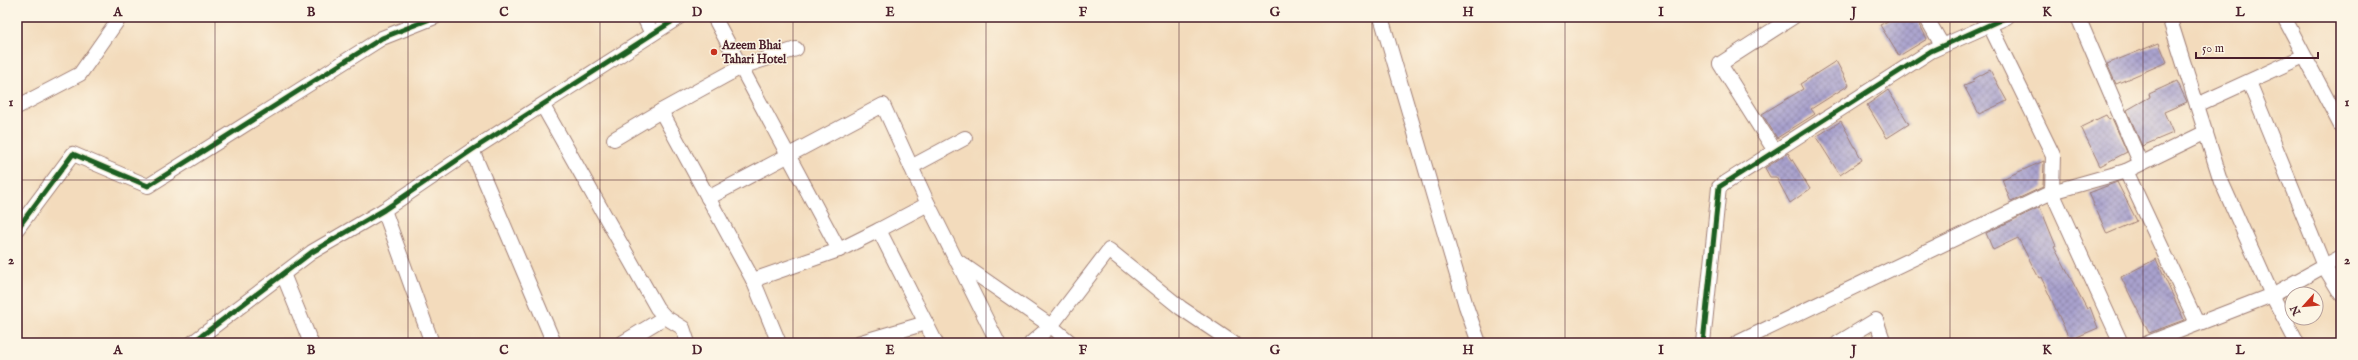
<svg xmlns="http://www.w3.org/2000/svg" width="2358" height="360" viewBox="0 0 2358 360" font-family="'IM FELL English',serif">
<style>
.building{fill:url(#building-cross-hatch)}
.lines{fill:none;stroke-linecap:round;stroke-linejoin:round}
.minor-casing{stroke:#9e7d74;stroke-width:16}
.minor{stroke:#fff;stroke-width:14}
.cycleway-casing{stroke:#fcf5e5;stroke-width:8}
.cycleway{stroke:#1b5e20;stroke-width:5}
.grid{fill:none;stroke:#4a1f2b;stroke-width:1;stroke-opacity:0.55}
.poi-dot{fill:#c8321e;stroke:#fcf5e5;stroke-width:1.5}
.labels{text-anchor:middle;stroke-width:3;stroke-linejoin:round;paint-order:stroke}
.poi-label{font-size:12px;font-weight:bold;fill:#4a1f2b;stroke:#fcf5e5;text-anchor:start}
.neatline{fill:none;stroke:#4a1f2b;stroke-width:1.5}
.grid-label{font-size:13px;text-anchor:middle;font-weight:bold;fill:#4a1f2b}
</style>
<defs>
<pattern id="building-cross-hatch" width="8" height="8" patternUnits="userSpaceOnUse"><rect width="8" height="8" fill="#a9a2ce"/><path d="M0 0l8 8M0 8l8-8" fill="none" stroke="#8c83a7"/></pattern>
</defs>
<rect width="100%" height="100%" fill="#fcf5e5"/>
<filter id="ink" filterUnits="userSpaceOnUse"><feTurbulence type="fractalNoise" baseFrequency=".025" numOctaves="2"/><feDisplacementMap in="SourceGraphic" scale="8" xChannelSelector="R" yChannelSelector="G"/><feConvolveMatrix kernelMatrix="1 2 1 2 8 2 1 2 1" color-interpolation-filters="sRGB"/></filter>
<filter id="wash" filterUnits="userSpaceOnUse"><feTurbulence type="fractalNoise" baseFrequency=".012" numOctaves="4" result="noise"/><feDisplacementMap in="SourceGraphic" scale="16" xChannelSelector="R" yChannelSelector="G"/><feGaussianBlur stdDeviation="0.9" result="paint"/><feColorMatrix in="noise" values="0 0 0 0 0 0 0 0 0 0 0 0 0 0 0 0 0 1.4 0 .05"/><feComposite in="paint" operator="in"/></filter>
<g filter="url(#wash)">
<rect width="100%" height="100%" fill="#f3dbbc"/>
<g id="blocks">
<g class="building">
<polygon points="1896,17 1916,17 1927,39 1899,56 1880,25"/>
<polygon points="2159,43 2167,62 2116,84 2107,64"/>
<polygon points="1836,61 1849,85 1811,109 1815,114 1777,138 1762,114 1803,89 1800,84"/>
<polygon points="1990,70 2007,101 1979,114 1964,86 1974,82 1972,80"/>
<polygon points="2177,81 2187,102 2164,112 2173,133 2142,146 2127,110 2150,97 2149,94"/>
<polygon points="1888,90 1909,124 1887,138 1867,105"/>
<polygon points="2106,115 2109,120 2112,118 2127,152 2100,166 2081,127"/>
<polygon points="1841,121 1862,160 1840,175 1816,137"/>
<polygon points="1788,153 1810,189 1790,203 1776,177 1770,177 1765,168"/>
<polygon points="2044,161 2043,187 2011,202 2002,179"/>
<polygon points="2117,182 2137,221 2107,234 2089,193"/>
<polygon points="2040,207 2056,246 2054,247 2087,309 2090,307 2098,328 2070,340 2041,277 2039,278 2018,238 1993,250 1986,233"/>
<polygon points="2156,259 2184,320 2149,333 2121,277"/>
</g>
</g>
</g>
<g filter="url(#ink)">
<use href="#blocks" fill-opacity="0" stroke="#9e7d74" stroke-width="1"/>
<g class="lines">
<g class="minor-casing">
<g id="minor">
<polyline points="644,17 652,34"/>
<polyline points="714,17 839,250 879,230 936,343"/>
<polyline points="1381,17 1466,306 1479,343"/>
<polyline points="1926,17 1942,45"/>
<polyline points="2078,17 2140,162"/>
<polyline points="2284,17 2341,126"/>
<polyline points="1989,24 2053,155 2052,192 2121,343"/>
<polyline points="2249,82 2324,266 2272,295 2297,343"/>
<polyline points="2197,105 2304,56"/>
<polyline points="543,106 657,308 665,317 683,328 688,343"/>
<polyline points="17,107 80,74 120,17"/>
<polyline points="614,139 661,111"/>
<polyline points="472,150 554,343"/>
<polyline points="1775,151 1720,64 1793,17"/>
<polyline points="911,167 965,138"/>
<polyline points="708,198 883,105 928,204"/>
<polyline points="384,210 432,343"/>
<polyline points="17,229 73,154 148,186 382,38 435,17"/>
<polyline points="879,230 928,204 956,260 1051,326 1109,250 1181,308 1233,343"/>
<polyline points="2341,257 2324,266 2341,294"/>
<polyline points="957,261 998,343"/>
<polyline points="283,274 311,343"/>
<polyline points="753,280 839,250"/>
<polyline points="2197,323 2126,171 2206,132"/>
<polyline points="192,343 312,252 384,210 472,150 679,17"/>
<polyline points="622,343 665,317"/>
<polyline points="779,343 753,280 661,111 741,67 796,49"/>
<polyline points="858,343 926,323"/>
<polyline points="1031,343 1051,326 1071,343"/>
<polyline points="1703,343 1719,187 1931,51 2007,17"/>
<polyline points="1737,343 2052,192 2126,171"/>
<polyline points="1838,343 1876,320 1884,343"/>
<polyline points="2148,343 2272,295 2221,181 2169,17"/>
</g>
</g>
<use href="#minor" class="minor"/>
<g class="cycleway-casing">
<g id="cycleway">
<polyline points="17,229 73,154 148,186 382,38 435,17"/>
<polyline points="192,343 312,252 384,210 472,150 679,17"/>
<polyline points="1703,343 1719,187 1931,51 2007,17"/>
</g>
</g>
<use href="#cycleway" class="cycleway"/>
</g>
</g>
<path class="grid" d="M215 17V343M408 17V343M600 17V343M793 17V343M986 17V343M1179 17V343M1372 17V343M1565 17V343M1758 17V343M1950 17V343M2143 17V343M17 180H2341"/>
<circle class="poi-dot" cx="714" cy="52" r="4"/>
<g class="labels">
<g class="poi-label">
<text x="722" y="49">Azeem Bhai<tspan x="722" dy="14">Tahari Hotel</tspan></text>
</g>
</g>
<rect width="2358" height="360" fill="none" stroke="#fcf5e5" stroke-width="44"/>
<g transform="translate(2304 306) rotate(243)"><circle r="19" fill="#fcf5e5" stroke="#b59f9b"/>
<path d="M0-3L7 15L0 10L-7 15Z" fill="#c8321e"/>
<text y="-6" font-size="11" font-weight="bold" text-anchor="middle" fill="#4a1f2b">N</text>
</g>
<path d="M2196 52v6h122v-6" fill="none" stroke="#4a1f2b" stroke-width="2"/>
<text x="2202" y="52" font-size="12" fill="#4a1f2b" stroke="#fcf5e5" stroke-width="3" paint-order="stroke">50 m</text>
<rect x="22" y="22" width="2314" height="316" class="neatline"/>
<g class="grid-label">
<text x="118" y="16">A</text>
<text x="311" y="16">B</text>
<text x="504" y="16">C</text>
<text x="697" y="16">D</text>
<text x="890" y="16">E</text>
<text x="1083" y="16">F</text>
<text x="1275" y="16">G</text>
<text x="1468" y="16">H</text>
<text x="1661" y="16">I</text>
<text x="1854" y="16">J</text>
<text x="2047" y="16">K</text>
<text x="2240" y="16">L</text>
<text x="11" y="106">1</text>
<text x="2347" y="106">1</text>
<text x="11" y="264">2</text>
<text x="2347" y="264">2</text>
<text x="118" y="354">A</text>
<text x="311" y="354">B</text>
<text x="504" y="354">C</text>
<text x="697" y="354">D</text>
<text x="890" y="354">E</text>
<text x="1083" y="354">F</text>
<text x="1275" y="354">G</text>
<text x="1468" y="354">H</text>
<text x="1661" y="354">I</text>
<text x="1854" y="354">J</text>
<text x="2047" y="354">K</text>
<text x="2240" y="354">L</text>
</g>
</svg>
